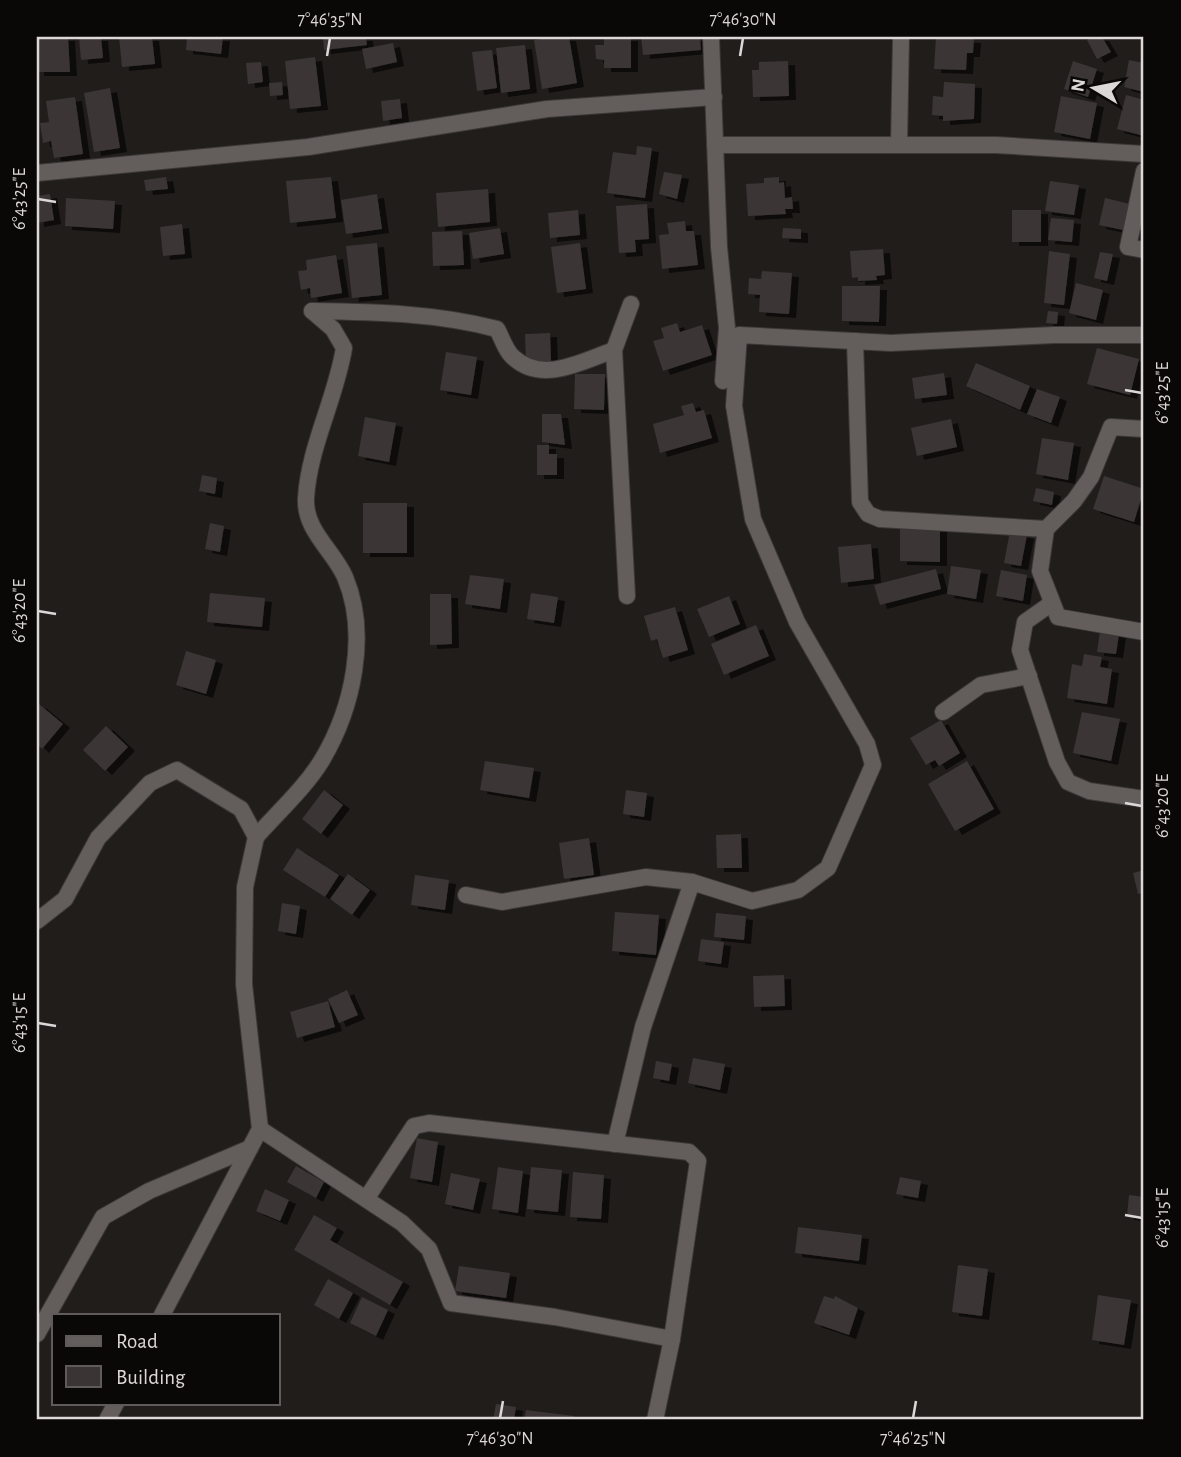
<svg xmlns="http://www.w3.org/2000/svg" width="1181" height="1457" viewBox="0 0 1181 1457" font-family="'Alegreya Sans',sans-serif">
<style>
.building{fill:#3a3534;filter:url(#shadow)}
.lines{fill:none;stroke-linecap:round;stroke-linejoin:round}
.minor-casing{stroke:#3d3938;stroke-width:18}
.minor{stroke:#635e5b;stroke-width:16}
.ticks{fill:none;stroke:#dbd8d7;stroke-width:2.5}
.neatline{fill:none;stroke:#dbd8d7;stroke-width:2.5}
.ticks-label{font-size:18px;text-anchor:middle;fill:#dbd8d7}
</style>
<defs>
<filter id="shadow"><feDropShadow dx="7" dy="4" stdDeviation="0" flood-color="#0009"/></filter>
</defs>
<rect width="100%" height="100%" fill="#211d1b"/>
<g class="building">
<polygon points="37,37 68,37 70,72 37,72"/>
<polygon points="79,37 101,37 103,58 81,60"/>
<polygon points="119,37 152,37 155,64 122,67"/>
<polygon points="187,37 223,37 221,54 186,50"/>
<polygon points="323,37 366,37 367,45 324,50"/>
<polygon points="556,37 569,37 577,83 542,89 534,40"/>
<polygon points="604,37 631,37 631,68 604,68 604,60 596,59 595,45 604,45"/>
<polygon points="641,37 700,37 701,50 643,55"/>
<polygon points="936,37 974,39 973,53 967,53 966,70 934,69"/>
<polygon points="1093,37 1102,37 1111,52 1097,59 1087,40"/>
<polygon points="393,43 397,62 366,69 362,49"/>
<polygon points="525,45 530,89 501,93 496,48"/>
<polygon points="492,50 497,88 477,91 472,52"/>
<polygon points="315,57 321,106 290,109 285,61"/>
<polygon points="1129,60 1144,63 1144,92 1124,87"/>
<polygon points="788,61 789,96 753,97 752,70 759,70 759,62"/>
<polygon points="1073,61 1097,69 1088,97 1064,89"/>
<polygon points="261,62 263,82 248,84 246,63"/>
<polygon points="282,82 283,95 270,96 269,83"/>
<polygon points="944,82 975,84 974,119 943,121 943,116 932,115 933,96 943,97"/>
<polygon points="110,88 120,148 94,152 84,93"/>
<polygon points="1126,95 1144,100 1144,136 1117,129"/>
<polygon points="1061,96 1097,103 1090,139 1054,132"/>
<polygon points="75,97 83,154 54,158 51,141 43,143 40,123 49,122 46,101"/>
<polygon points="400,99 402,118 383,121 381,101"/>
<polygon points="637,146 652,148 645,198 607,193 613,152 636,155"/>
<polygon points="664,172 682,175 677,199 659,194"/>
<polygon points="166,177 168,189 146,191 144,180"/>
<polygon points="331,177 336,218 290,223 286,181"/>
<polygon points="779,177 779,183 784,182 785,198 792,197 793,209 785,209 786,214 748,216 746,184 764,183 764,178"/>
<polygon points="1050,181 1079,185 1074,215 1045,211"/>
<polygon points="488,189 490,222 438,227 436,193"/>
<polygon points="50,194 54,220 37,223 37,196"/>
<polygon points="377,194 382,229 346,234 341,200"/>
<polygon points="66,198 115,201 113,229 65,226"/>
<polygon points="1105,198 1130,204 1123,230 1099,225"/>
<polygon points="647,204 649,239 635,240 636,252 619,253 616,206"/>
<polygon points="578,210 580,235 550,238 548,213"/>
<rect x="1012" y="210" width="29" height="32"/>
<polygon points="1051,218 1074,220 1072,242 1048,240"/>
<polygon points="685,221 686,231 694,231 698,265 662,269 659,235 669,234 667,223"/>
<polygon points="182,224 185,254 163,256 160,227"/>
<polygon points="500,228 504,254 473,259 469,233"/>
<polygon points="783,228 801,229 801,239 782,238"/>
<polygon points="462,231 464,265 433,266 432,232"/>
<polygon points="377,243 382,295 352,298 346,246"/>
<polygon points="580,243 586,289 557,293 551,247"/>
<polygon points="883,249 885,275 876,276 877,280 858,281 858,277 852,278 850,251"/>
<polygon points="1049,251 1070,254 1064,305 1044,303"/>
<polygon points="1100,252 1113,254 1107,281 1094,278"/>
<polygon points="336,255 342,293 311,298 310,288 301,290 298,271 307,270 306,260"/>
<polygon points="762,271 792,273 789,314 759,312 760,295 748,294 749,278 761,279"/>
<polygon points="1076,283 1103,290 1096,320 1069,313"/>
<polygon points="842,286 880,286 879,322 842,321"/>
<polygon points="1048,311 1058,312 1057,324 1046,323"/>
<polygon points="677,323 680,332 702,325 712,355 663,371 653,341 664,338 661,328"/>
<polygon points="550,333 551,361 526,362 525,334"/>
<polygon points="1097,348 1139,359 1130,395 1087,384"/>
<polygon points="446,352 477,357 471,395 440,390"/>
<polygon points="976,363 1030,386 1020,410 966,386"/>
<polygon points="944,373 947,395 915,399 912,378"/>
<polygon points="575,374 605,374 604,410 574,409"/>
<polygon points="1037,389 1060,397 1051,423 1027,414"/>
<polygon points="693,403 696,412 704,410 712,438 660,453 653,424 684,415 681,406"/>
<polygon points="542,414 561,414 565,445 542,442"/>
<polygon points="365,417 396,423 389,462 358,456"/>
<polygon points="951,419 957,447 917,456 911,428"/>
<polygon points="1042,438 1074,443 1068,480 1036,474"/>
<polygon points="537,445 549,445 549,454 557,454 557,475 537,475"/>
<polygon points="202,475 217,478 215,494 199,491"/>
<polygon points="1104,476 1144,489 1134,522 1093,509"/>
<polygon points="1036,488 1054,492 1052,505 1033,501"/>
<rect x="363" y="503" width="44" height="50"/>
<polygon points="210,523 224,526 220,552 205,549"/>
<polygon points="900,526 940,526 940,562 900,561"/>
<polygon points="1010,531 1027,535 1021,566 1004,563"/>
<polygon points="871,544 874,579 841,583 838,547"/>
<polygon points="951,566 981,570 976,599 947,594"/>
<polygon points="936,569 941,589 880,605 874,585"/>
<polygon points="1001,570 1027,575 1023,601 996,596"/>
<polygon points="470,575 504,579 500,609 465,604"/>
<polygon points="210,593 265,598 262,627 207,622"/>
<polygon points="531,593 558,597 554,623 527,619"/>
<polygon points="430,594 451,594 452,644 430,645"/>
<polygon points="729,596 740,624 709,637 697,609"/>
<polygon points="675,607 688,650 663,658 657,639 651,641 644,616"/>
<polygon points="756,625 769,656 724,675 711,644"/>
<polygon points="1100,631 1119,634 1116,654 1097,652"/>
<polygon points="186,651 216,660 206,694 176,685"/>
<polygon points="1084,654 1102,657 1100,667 1112,669 1107,704 1067,698 1072,664 1082,666"/>
<polygon points="39,704 63,724 42,749 37,744 37,707"/>
<polygon points="1082,712 1120,719 1111,761 1073,753"/>
<polygon points="941,720 960,753 939,766 935,760 926,765 910,738"/>
<polygon points="106,726 128,747 105,771 83,750"/>
<polygon points="485,761 534,768 529,798 480,790"/>
<polygon points="967,761 994,809 955,831 928,784"/>
<polygon points="324,790 343,805 321,834 302,819"/>
<polygon points="626,790 647,793 644,817 623,814"/>
<polygon points="741,834 742,868 717,868 716,835"/>
<polygon points="589,838 594,875 564,879 559,843"/>
<polygon points="297,848 339,875 325,897 283,870"/>
<polygon points="1144,870 1144,893 1138,894 1133,873"/>
<polygon points="348,874 370,890 352,915 330,899"/>
<polygon points="415,875 449,880 445,910 411,905"/>
<polygon points="282,903 300,906 296,934 278,931"/>
<polygon points="615,912 659,915 656,955 612,951"/>
<polygon points="716,913 746,916 744,940 714,937"/>
<polygon points="701,939 724,942 721,964 698,961"/>
<polygon points="784,975 785,1006 754,1007 753,976"/>
<polygon points="347,990 358,1015 339,1023 328,999"/>
<polygon points="328,1001 335,1027 297,1038 290,1012"/>
<polygon points="693,1058 725,1064 720,1090 688,1083"/>
<polygon points="656,1061 672,1064 669,1081 653,1078"/>
<polygon points="417,1138 438,1142 432,1182 410,1178"/>
<polygon points="296,1166 324,1182 316,1198 287,1182"/>
<polygon points="498,1167 523,1171 518,1213 492,1209"/>
<polygon points="531,1167 562,1170 558,1212 527,1209"/>
<polygon points="573,1172 604,1175 601,1219 570,1217"/>
<polygon points="451,1173 480,1179 473,1210 445,1204"/>
<polygon points="900,1177 921,1181 918,1198 896,1194"/>
<polygon points="265,1189 289,1200 280,1221 256,1211"/>
<polygon points="1129,1195 1144,1197 1144,1218 1127,1216"/>
<polygon points="314,1215 337,1228 330,1240 403,1282 390,1305 294,1250"/>
<polygon points="798,1227 862,1235 859,1261 795,1253"/>
<polygon points="958,1265 988,1269 982,1316 952,1312"/>
<polygon points="459,1266 510,1273 506,1298 455,1291"/>
<polygon points="328,1279 353,1293 339,1319 314,1305"/>
<polygon points="1098,1295 1131,1300 1124,1345 1092,1340"/>
<polygon points="824,1296 834,1299 835,1296 858,1308 849,1335 814,1323"/>
<polygon points="362,1297 388,1310 376,1336 350,1323"/>
<polygon points="496,1404 516,1407 514,1420 493,1420"/>
<polygon points="526,1410 574,1416 574,1420 524,1420"/>
</g>
<g class="lines">
<g class="minor-casing">
<g id="minor">
<polyline points="711,37 719,247 727,328 723,381"/>
<polyline points="901,37 899,145 996,145 1144,154"/>
<polyline points="715,145 899,145"/>
<polyline points="1144,171 1128,247 1144,250"/>
<polyline points="37,173 308,147 547,109 714,97"/>
<path d="M312 311C375 312 436 313 497 329 502 338 506 352 514 358 543 384 583 361 614 350"/>
<polyline points="855,341 860,502 868,514 880,519 1046,529"/>
<polyline points="1144,429 1111,427 1091,477 1074,501 1046,529 1040,571 1058,617 1144,632"/>
<polyline points="627,596 614,350 631,304"/>
<polyline points="1052,603 1025,622 1020,650 1057,762 1068,782 1089,791 1144,799"/>
<polyline points="943,712 981,685 1029,676"/>
<path d="M256 837C277 813 305 788 322 760 353 708 369 634 345 577 333 550 304 530 306 498 309 447 336 398 344 348L333 329 312 311"/>
<polyline points="466,895 502,902 646,877 692,882 752,901 798,890 828,868 873,765 867,744 797,622 753,519 734,406 739,335 891,343 1054,335 1144,335"/>
<polyline points="37,921 65,899 98,838 150,783 177,770 241,809 256,837 245,887 244,984 260,1129 162,1315"/>
<polyline points="260,1129 402,1223 429,1249 451,1303 555,1317 672,1339"/>
<polyline points="615,1144 643,1027 692,882"/>
<polyline points="366,1199 414,1126 429,1123 689,1152 698,1161 672,1339 655,1420"/>
<polyline points="37,1334 103,1217 149,1191 250,1148"/>
<polyline points="107,1420 116,1403"/>
</g>
</g>
<use href="#minor" class="minor"/>
</g>
<path class="ticks" d="M327 56 330 38M740 56 743 38M38 199 56 202M1125 390 1142 393M38 611 56 614M1125 803 1142 806M38 1023 56 1026M1125 1215 1142 1218M500 1418 503 1401M913 1418 916 1401"/>
<rect width="1181" height="1457" fill="none" stroke="#0a0807" stroke-width="77"/>
<rect x="52" y="1314" width="228" height="91" fill="#0a0807" stroke="#5e5b5a" stroke-width="2"/>
<rect x="66" y="1336" width="35" height="10" fill="#635e5b" stroke="#5e5b5a" stroke-width="2"/>
<text x="116" y="1348" font-size="21" fill="#dbd8d7">Road</text>
<rect x="66" y="1366" width="35" height="21" fill="#3a3534" stroke="#5e5b5a" stroke-width="2"/>
<text x="116" y="1384" font-size="21" fill="#dbd8d7">Building</text>
<g transform="translate(1094 88) rotate(280)" stroke="#0a0807" stroke-width="5" paint-order="stroke">
<path d="M0-5L12 26L0 18L-12 26Z" fill="#dbd8d7"/>
<text y="-10" font-size="19" font-weight="bold" text-anchor="middle" fill="#dbd8d7">N</text>
</g>
<rect x="38" y="38" width="1104" height="1380" class="neatline"/>
<g class="ticks-label">
<text x="330" y="25">7°46'35"N</text>
<text x="743" y="25">7°46'30"N</text>
<text transform="translate(19 199) rotate(-90)" y="6">6°43'25"E</text>
<text transform="translate(1162 393) rotate(-90)" y="6">6°43'25"E</text>
<text transform="translate(19 611) rotate(-90)" y="6">6°43'20"E</text>
<text transform="translate(1162 806) rotate(-90)" y="6">6°43'20"E</text>
<text transform="translate(19 1023) rotate(-90)" y="6">6°43'15"E</text>
<text transform="translate(1162 1218) rotate(-90)" y="6">6°43'15"E</text>
<text x="500" y="1444">7°46'30"N</text>
<text x="913" y="1444">7°46'25"N</text>
</g>
</svg>
